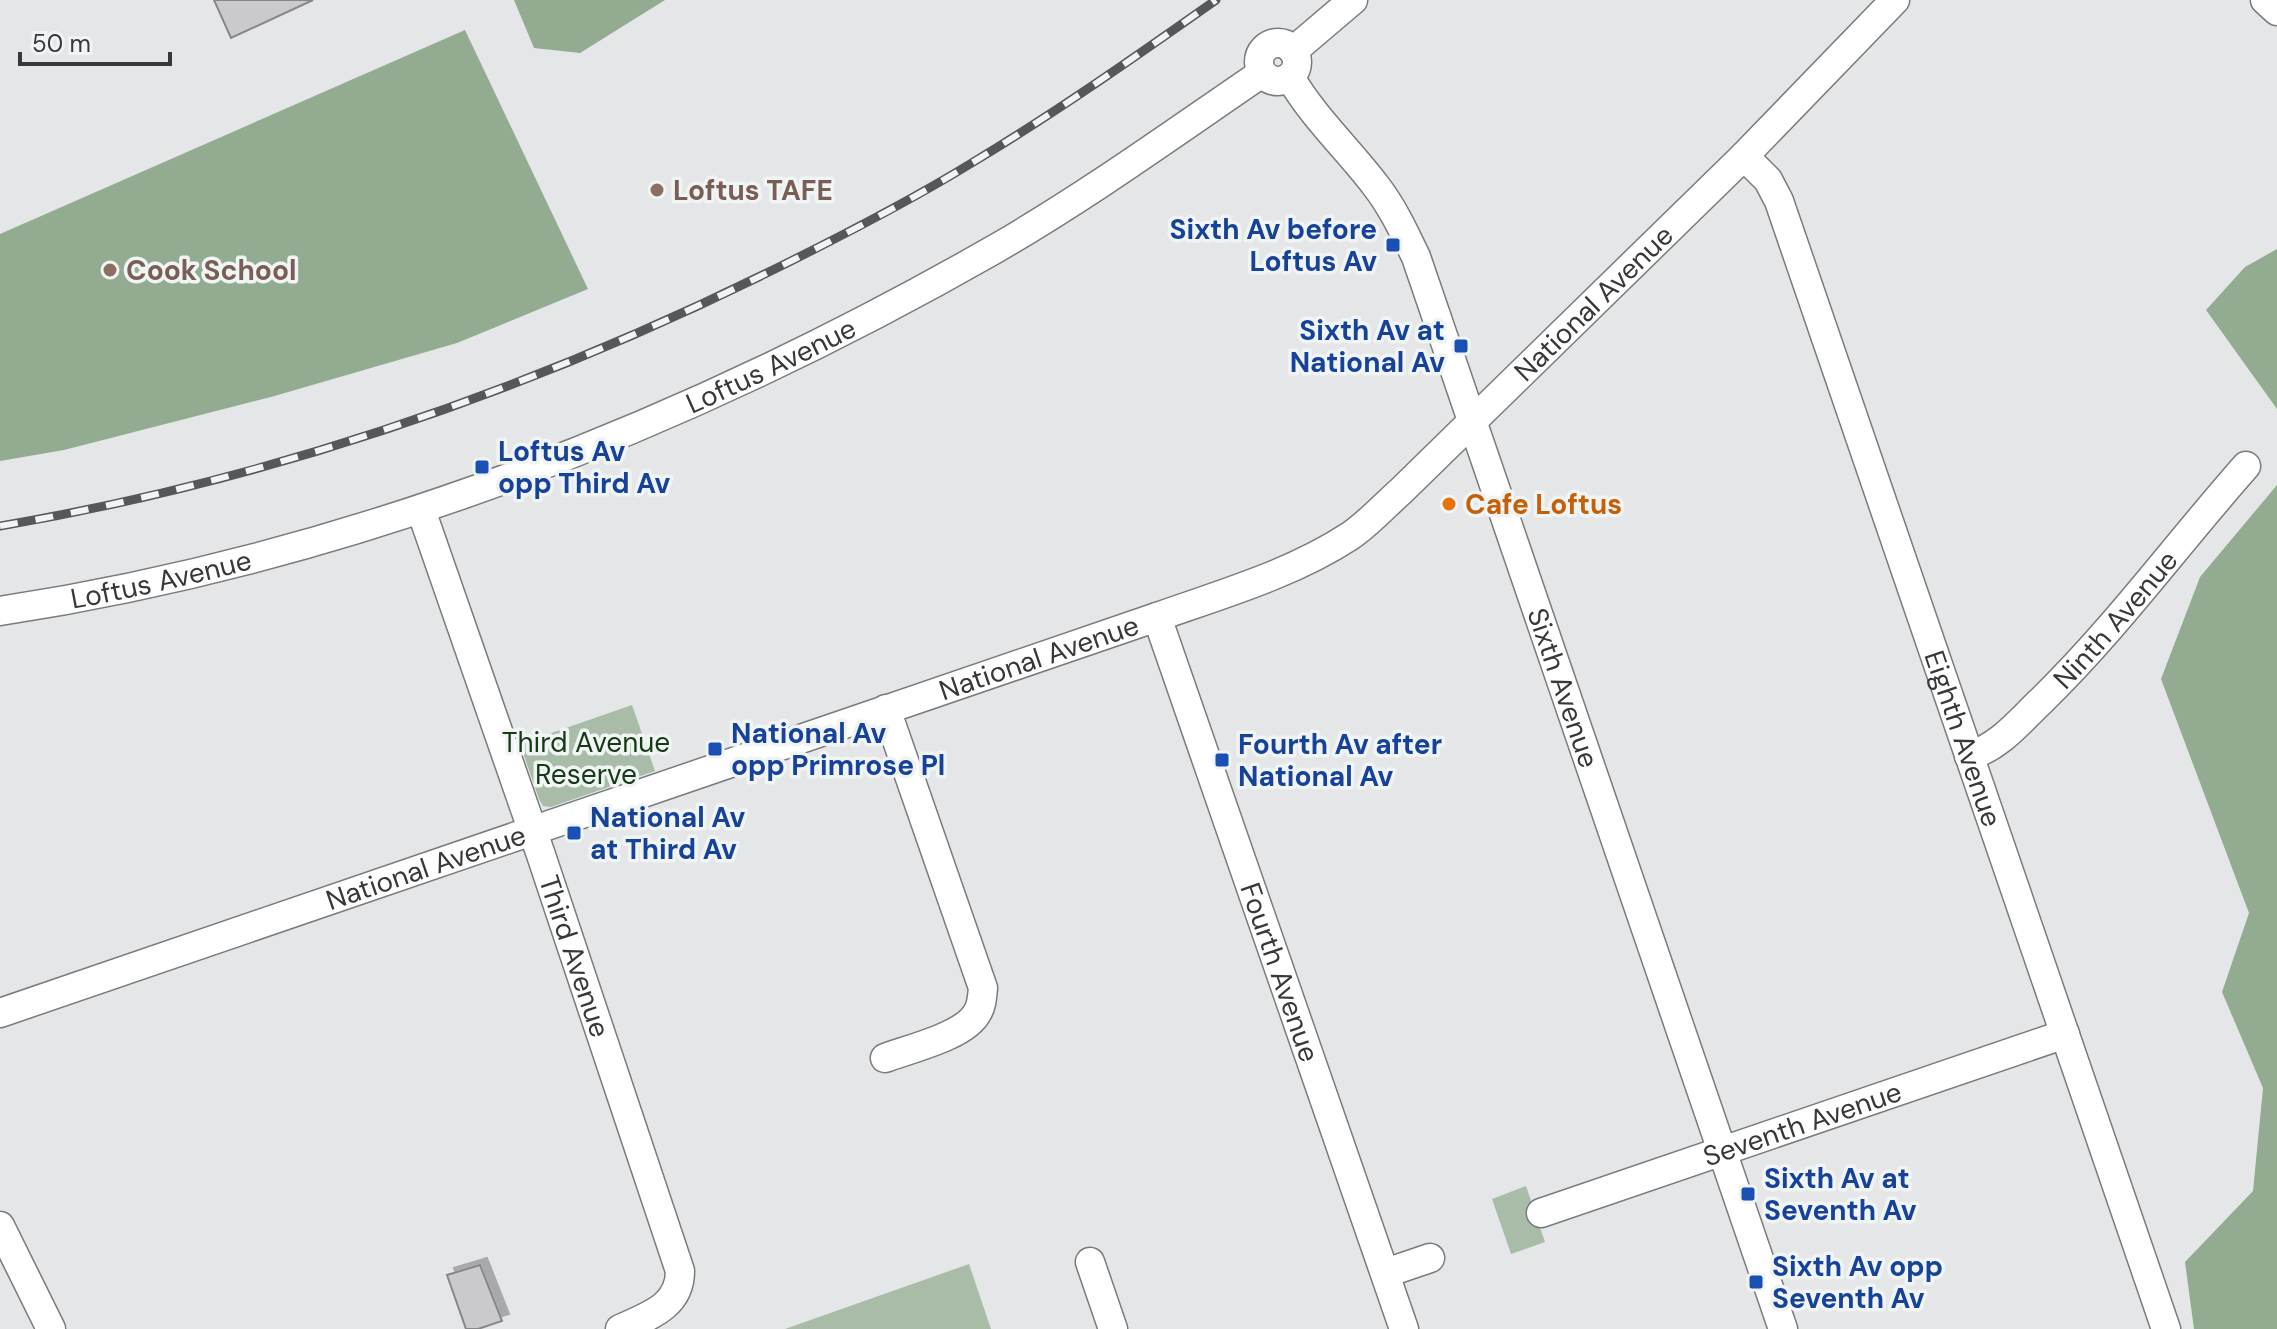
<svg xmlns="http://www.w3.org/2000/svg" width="2277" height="1329" viewBox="0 0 2277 1329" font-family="'DM Sans',sans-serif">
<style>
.green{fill:#a9bca8}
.forest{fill:#93ac91}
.building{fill:#cac9cb;stroke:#878688;stroke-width:2;filter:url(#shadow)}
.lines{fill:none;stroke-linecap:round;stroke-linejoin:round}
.minor-casing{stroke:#797b7c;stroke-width:31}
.minor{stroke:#fff;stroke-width:28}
.rail-casing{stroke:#565759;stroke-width:9}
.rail{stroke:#f1f4f5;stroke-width:6;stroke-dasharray:18;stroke-linecap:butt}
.education-dot{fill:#8d6e63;stroke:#f1f4f5;stroke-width:3}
.transit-dot{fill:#1a4fb4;stroke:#f1f4f5;stroke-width:3}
.food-dot{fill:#e8710a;stroke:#f1f4f5;stroke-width:3}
.labels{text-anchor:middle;stroke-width:7;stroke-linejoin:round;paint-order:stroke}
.education-label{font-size:28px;font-weight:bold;fill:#785e54;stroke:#f1f4f5;text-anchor:start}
.transit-label{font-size:28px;font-weight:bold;fill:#164399;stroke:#f1f4f5;text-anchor:start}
.street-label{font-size:28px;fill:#373839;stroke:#f1f4f5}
.food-label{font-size:28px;font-weight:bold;fill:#c56008;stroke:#f1f4f5;text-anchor:start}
.park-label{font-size:28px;fill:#153b14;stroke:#f1f4f5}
</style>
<defs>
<filter id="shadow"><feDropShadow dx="7" dy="-7" stdDeviation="0" flood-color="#0004"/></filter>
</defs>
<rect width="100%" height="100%" fill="#e4e6e8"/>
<g class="green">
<polygon points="632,705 655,771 551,807 543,806 539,799 520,744"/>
<polygon points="1526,1186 1545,1242 1511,1254 1492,1199"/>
<polygon points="969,1264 991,1329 785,1329"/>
</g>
<g class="forest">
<polygon points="514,0 665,0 580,53 534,48"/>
<polygon points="465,30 588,289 457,343 271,397 64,450 0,461 0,234"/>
<polygon points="2277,249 2277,409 2206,310 2245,267"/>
<polygon points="2277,485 2277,1329 2194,1329 2185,1262 2253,1191 2263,1088 2222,992 2249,913 2161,679 2200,577"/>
</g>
<g class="building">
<polygon points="214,0 313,0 231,38"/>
<polygon points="480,1265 502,1321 478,1329 466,1329 447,1275"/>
</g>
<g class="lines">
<g class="minor-casing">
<g id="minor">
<polyline points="2265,0 2277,11"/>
<circle cx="1278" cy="62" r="19"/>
<polyline points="1293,51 1353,0"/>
<path id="s1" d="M1290 77C1313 117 1348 149 1376 186 1393 208 1404 232 1416 257L1783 1329"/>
<path id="s2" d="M1744 156 1768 180 1779 201 2166 1329"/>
<path id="s3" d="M421 510 540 852 680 1271C680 1307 648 1316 620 1329"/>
<path id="s4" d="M0 611C351 557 687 425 995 249 1087 196 1174 133 1262 73"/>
<path id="s5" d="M1157 617 1404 1329"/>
<path id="s6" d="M1969 756C1999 747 2019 722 2041 701 2116 628 2177 544 2246 466"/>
<path id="s7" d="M0 1013 1157 617C1222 594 1292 574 1350 536 1368 524 1384 506 1401 491L1744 156 1895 0"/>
<path d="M885 1058C909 1049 965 1036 977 1013 982 1006 982 996 983 988L886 709"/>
<path id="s8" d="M1541 1213 2065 1034"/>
<polyline points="0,1226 51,1329"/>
<polyline points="1090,1262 1113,1329"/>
<polyline points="1386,1273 1430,1258"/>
</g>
</g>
<use href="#minor" class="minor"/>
<g class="rail-casing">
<path id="rail" d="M0 526C276 479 544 385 793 260 853 230 913 199 970 164 1055 113 1135 57 1216 0"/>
</g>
<use href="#rail" class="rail"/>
</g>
<g class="education-dot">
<circle cx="657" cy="190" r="8"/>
<circle cx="110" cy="270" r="8"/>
</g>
<g class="transit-dot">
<rect x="1385" y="237" width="16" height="16" rx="4"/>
<rect x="1453" y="338" width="16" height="16" rx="4"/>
<rect x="474" y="459" width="16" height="16" rx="4"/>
<rect x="707" y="741" width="16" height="16" rx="4"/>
<rect x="1214" y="752" width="16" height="16" rx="4"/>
<rect x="566" y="825" width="16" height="16" rx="4"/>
<rect x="1740" y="1186" width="16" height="16" rx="4"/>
<rect x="1748" y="1274" width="16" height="16" rx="4"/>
</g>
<circle class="food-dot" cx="1449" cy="504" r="8"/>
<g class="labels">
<g class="education-label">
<text x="673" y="200">Loftus TAFE</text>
<text x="126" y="280">Cook School</text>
</g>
<g class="transit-label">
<text x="1377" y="239" text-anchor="end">Sixth Av before<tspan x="1377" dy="32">Loftus Av</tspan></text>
<text x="1445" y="340" text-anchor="end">Sixth Av at<tspan x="1445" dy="32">National Av</tspan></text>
<text x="498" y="461">Loftus Av<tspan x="498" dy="32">opp Third Av</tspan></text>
<text x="731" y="743">National Av<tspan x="731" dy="32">opp Primrose Pl</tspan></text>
<text x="1238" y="754">Fourth Av after<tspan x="1238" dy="32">National Av</tspan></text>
<text x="590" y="827">National Av<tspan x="590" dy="32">at Third Av</tspan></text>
<text x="1764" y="1188">Sixth Av at<tspan x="1764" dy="32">Seventh Av</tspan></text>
<text x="1772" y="1276">Sixth Av opp<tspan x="1772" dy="32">Seventh Av</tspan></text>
</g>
<g class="street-label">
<text dy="10" stroke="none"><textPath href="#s7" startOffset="1770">National Avenue</textPath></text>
<text dy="10" stroke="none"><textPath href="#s4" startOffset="812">Loftus Avenue</textPath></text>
<text dy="10" stroke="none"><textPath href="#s4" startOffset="164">Loftus Avenue</textPath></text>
<text dy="10" stroke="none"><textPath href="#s6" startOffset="202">Ninth Avenue</textPath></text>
<text dy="10" stroke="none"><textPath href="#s7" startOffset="1098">National Avenue</textPath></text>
<text dy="10" stroke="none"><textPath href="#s1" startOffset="676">Sixth Avenue</textPath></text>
<text dy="10" stroke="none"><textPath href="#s2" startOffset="626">Eighth Avenue</textPath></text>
<text dy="10" stroke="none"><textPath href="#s7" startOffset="450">National Avenue</textPath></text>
<text dy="10" stroke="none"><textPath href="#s3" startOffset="472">Third Avenue</textPath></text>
<text dy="10" stroke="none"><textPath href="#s5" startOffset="376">Fourth Avenue</textPath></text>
<text dy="10" stroke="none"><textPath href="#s8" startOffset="276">Seventh Avenue</textPath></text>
</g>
<g class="food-label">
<text x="1465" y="514">Cafe Loftus</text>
</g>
<g class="park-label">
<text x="586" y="752">Third Avenue<tspan x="586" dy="32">Reserve</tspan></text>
</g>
</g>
<path d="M20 52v12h150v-12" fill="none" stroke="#373839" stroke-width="4"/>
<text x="32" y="52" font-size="24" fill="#373839" stroke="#f1f4f5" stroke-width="6" paint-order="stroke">50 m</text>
</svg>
